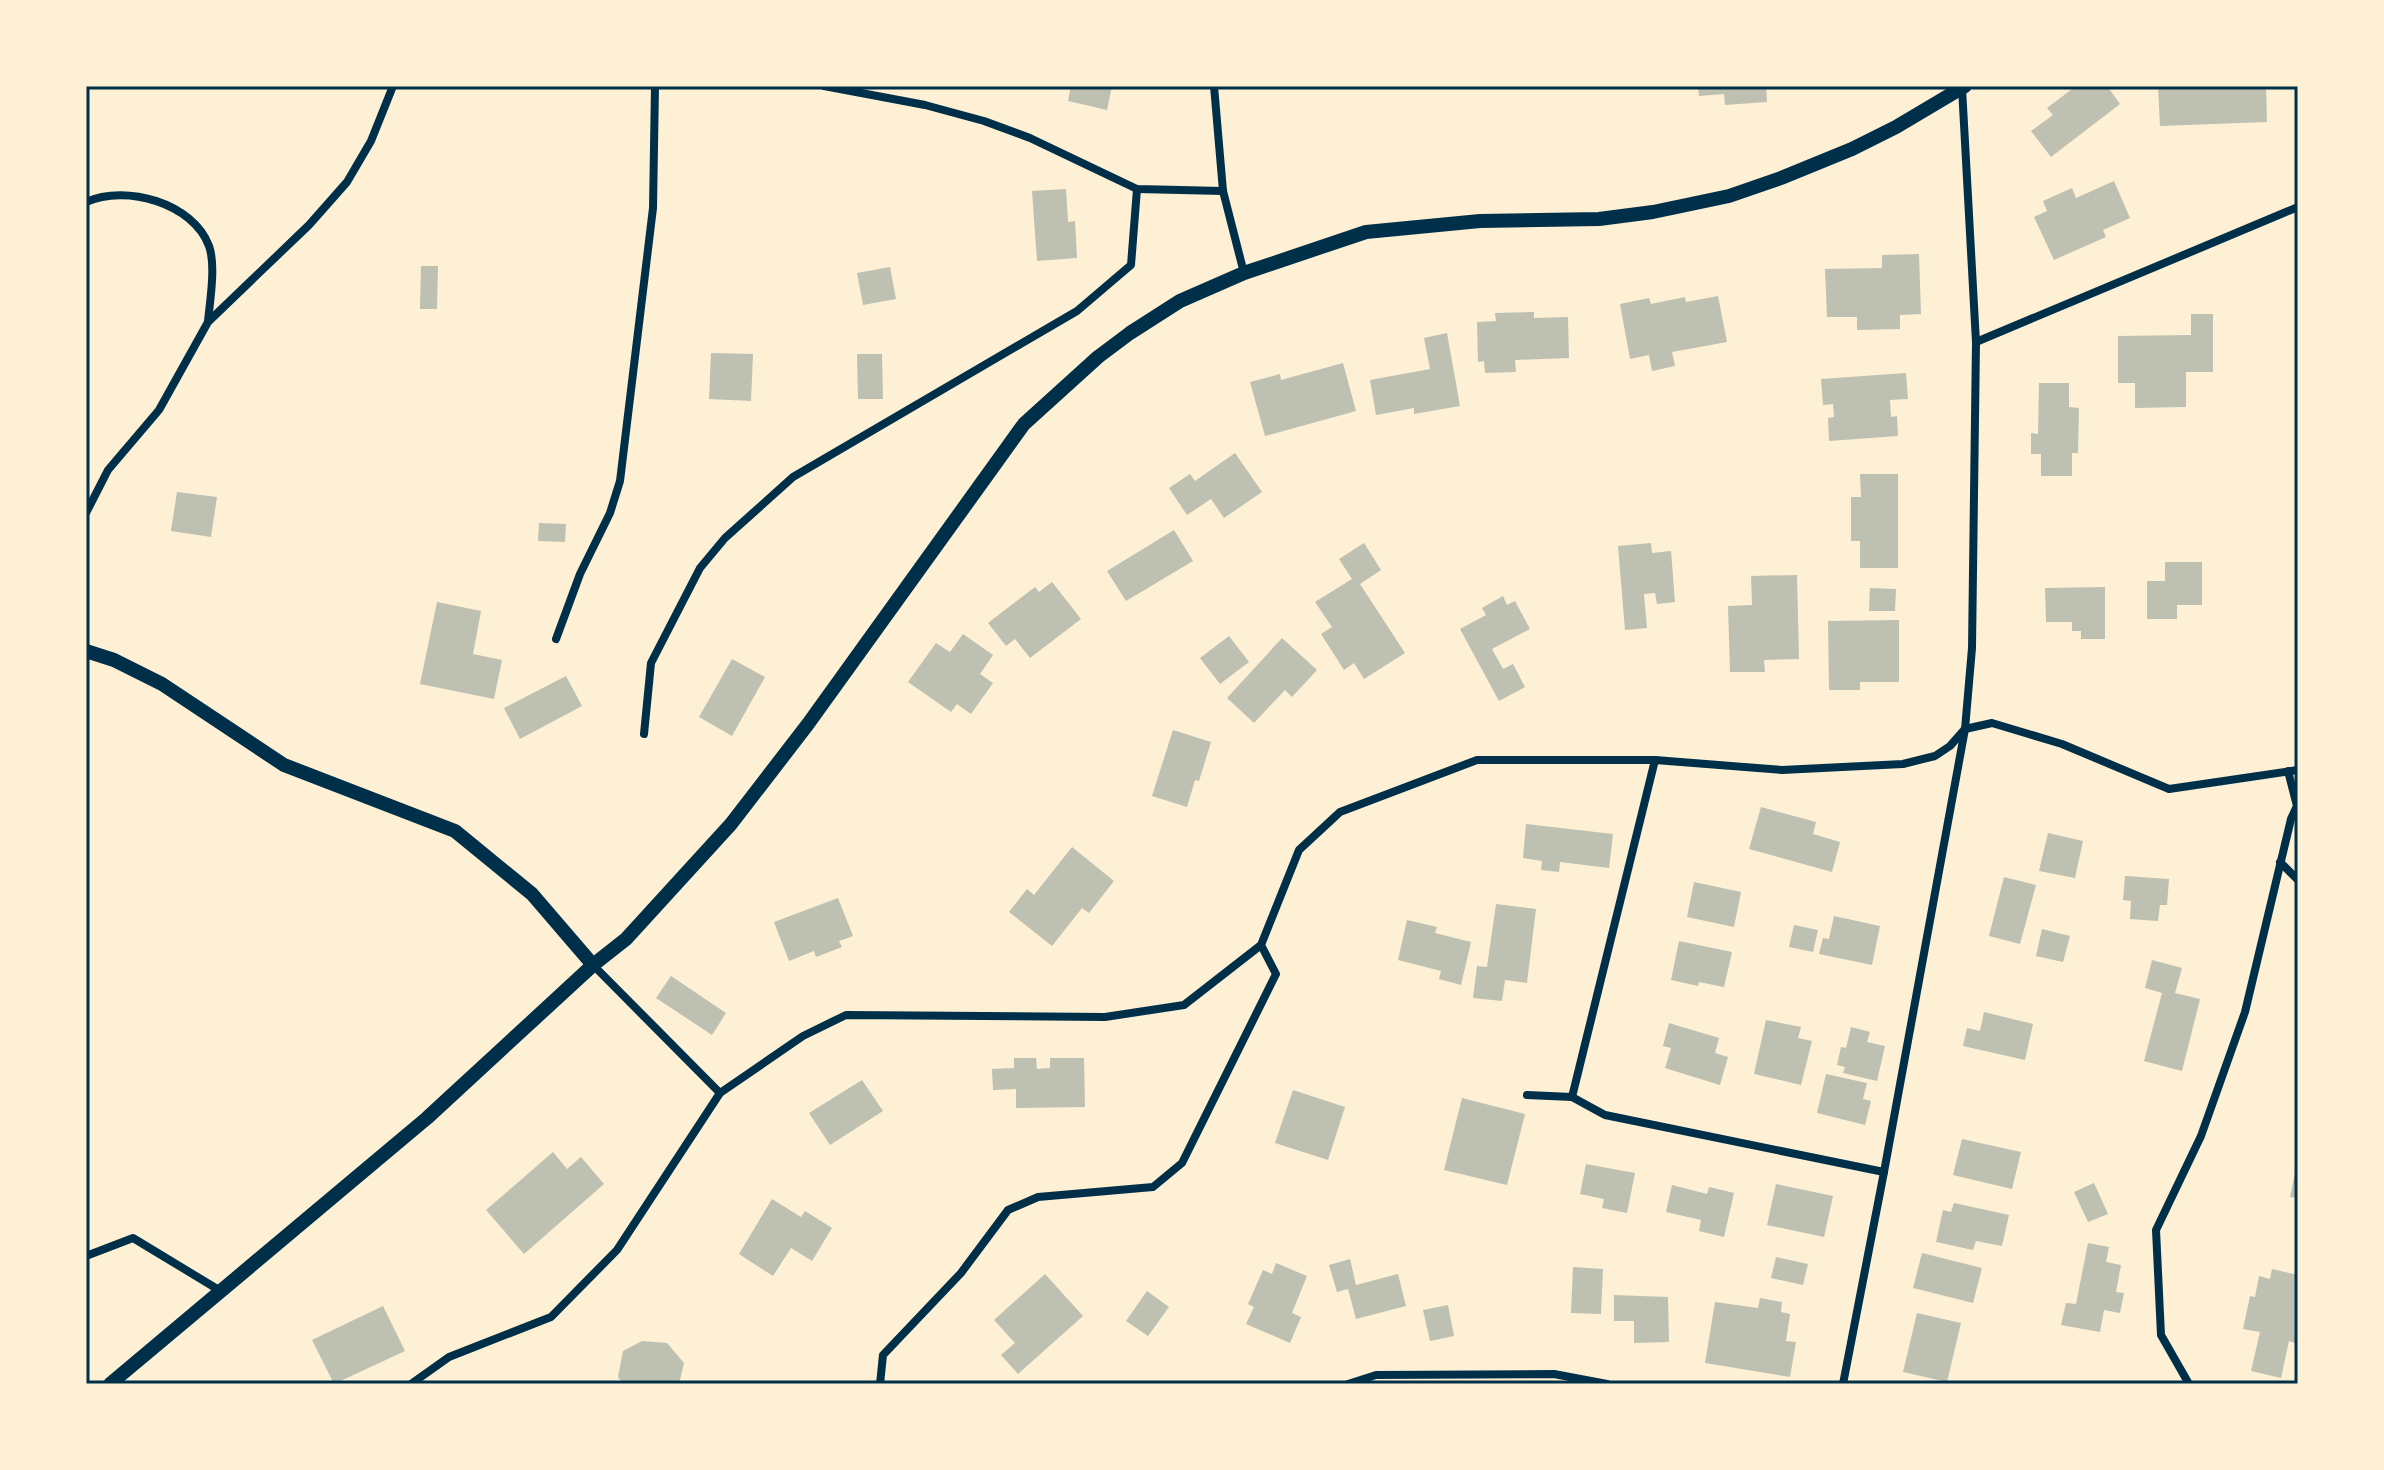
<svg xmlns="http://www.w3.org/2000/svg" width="2384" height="1470" viewBox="0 0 2384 1470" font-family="Barlow,sans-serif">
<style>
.building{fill:#bec0b2}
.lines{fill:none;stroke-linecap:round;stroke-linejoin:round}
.minor{stroke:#003049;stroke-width:8}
.tertiary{stroke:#003049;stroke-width:14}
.neatline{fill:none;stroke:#003049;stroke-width:3}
</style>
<rect width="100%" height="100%" fill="#fdf0d5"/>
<g class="building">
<polygon points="1071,86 1112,86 1107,110 1068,101"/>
<polygon points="1698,86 1766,86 1767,102 1725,105 1724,94 1699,96"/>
<polygon points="2076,86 2107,86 2120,104 2051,157 2031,131 2053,115 2047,108"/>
<polygon points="2158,86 2266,86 2267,122 2160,126"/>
<polygon points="2114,181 2130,218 2103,230 2106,237 2054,260 2034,217 2047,211 2043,201 2072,188 2076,198"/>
<polygon points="1066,189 1068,222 1075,221 1077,258 1037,261 1032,191"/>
<polygon points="1919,254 1921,314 1900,315 1900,329 1857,330 1857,317 1827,317 1825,269 1882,268 1882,255"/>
<polygon points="421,266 438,266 437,309 420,309"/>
<polygon points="890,267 896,299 863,305 857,273"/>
<polygon points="1718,296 1727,342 1672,352 1675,366 1652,371 1649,355 1630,359 1620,304 1649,298 1651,304 1685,297 1686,302"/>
<polygon points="1534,312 1534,318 1568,317 1569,358 1515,360 1516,372 1485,373 1484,361 1478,362 1477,322 1496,321 1495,313"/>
<polygon points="2191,314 2213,314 2213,372 2186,372 2186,407 2135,408 2135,383 2118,383 2118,336 2191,335"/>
<polygon points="1447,333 1460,406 1414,414 1414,408 1376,415 1370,380 1430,369 1424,338"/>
<polygon points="711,353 753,354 751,401 709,399"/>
<polygon points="857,354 882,354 883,399 858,399"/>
<polygon points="1343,363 1356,411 1265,436 1250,382 1280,374 1281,380"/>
<polygon points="1906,373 1908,399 1890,400 1891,417 1897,416 1898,436 1829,441 1828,418 1834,417 1833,404 1823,405 1821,379"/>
<polygon points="2039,383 2069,383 2069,407 2079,408 2078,453 2072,453 2072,476 2041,476 2041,454 2031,454 2031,433 2038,434"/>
<polygon points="1235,453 1262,492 1224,518 1211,499 1187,515 1169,488 1190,474 1195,481"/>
<polygon points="1860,474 1898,474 1898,568 1860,568 1860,541 1851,541 1851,497 1861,497"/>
<polygon points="177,492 217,497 211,537 171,531"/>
<polygon points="539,523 566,524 565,542 538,541"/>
<polygon points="1174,530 1193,561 1126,601 1107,571"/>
<polygon points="1364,543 1381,570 1360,584 1405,653 1364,679 1354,663 1344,670 1321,634 1332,627 1315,602 1352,579 1339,559"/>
<polygon points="1651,543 1652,553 1671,551 1675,602 1657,604 1655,593 1644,594 1647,628 1625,630 1618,546"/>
<polygon points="2165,562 2202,562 2202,605 2177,605 2177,619 2147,619 2147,581 2165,581"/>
<polygon points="1797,575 1799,659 1764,660 1765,672 1730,672 1728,606 1752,605 1751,576"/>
<polygon points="1052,582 1081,619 1030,658 1015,639 1006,646 988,623 1035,587 1039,592"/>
<polygon points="2105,587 2105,639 2081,639 2081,631 2072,631 2072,622 2046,622 2045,588"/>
<polygon points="1870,588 1896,589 1895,611 1869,611"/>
<polygon points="1503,596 1507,605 1515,601 1530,629 1492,649 1503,669 1513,664 1525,687 1499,701 1460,629 1486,615 1482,608"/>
<polygon points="437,602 481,611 473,654 502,660 494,699 420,684"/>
<polygon points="1899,620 1899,682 1860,682 1860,690 1829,690 1828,621"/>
<polygon points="963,634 993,655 980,674 993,683 971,714 957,704 951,712 908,682 936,643 950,652"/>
<polygon points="1229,636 1249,662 1220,684 1200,658"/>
<polygon points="1282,638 1317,670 1292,697 1285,690 1254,723 1227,698"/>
<polygon points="732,659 765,677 732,736 699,717"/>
<polygon points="566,676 582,706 520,739 504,708"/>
<polygon points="1173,730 1211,742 1199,781 1195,780 1187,807 1152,796"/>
<polygon points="1761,807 1816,822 1813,834 1840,842 1832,872 1749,849"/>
<polygon points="1526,824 1613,834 1609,868 1560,862 1559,872 1541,870 1542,861 1523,858"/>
<polygon points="2048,833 2083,841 2075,878 2039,871"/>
<polygon points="1072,847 1114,881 1089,913 1082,908 1052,946 1009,912 1027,889 1034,895"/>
<polygon points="2125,876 2169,879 2167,905 2160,905 2158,921 2130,919 2131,901 2123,900"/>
<polygon points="2004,877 2036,885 2020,944 1989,936"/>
<polygon points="1694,882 1741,892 1734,927 1687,917"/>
<polygon points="838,898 853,936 839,941 842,947 816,957 814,951 789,961 774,922"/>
<polygon points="1496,904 1536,909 1527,983 1505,980 1502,1001 1473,998 1477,966 1487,967"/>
<polygon points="1834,916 1880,926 1872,965 1819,954 1823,938 1829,939"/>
<polygon points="1407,920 1437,927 1435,933 1471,942 1461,985 1439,979 1441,971 1398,960"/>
<polygon points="1794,925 1818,930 1813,952 1789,947"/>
<polygon points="2042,929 2070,936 2063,962 2036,956"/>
<polygon points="1679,941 1732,952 1724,987 1699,982 1698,986 1671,980"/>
<polygon points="2152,960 2182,968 2175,993 2200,999 2182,1071 2144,1061 2162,993 2145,988"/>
<polygon points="671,976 726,1013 712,1035 656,998"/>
<polygon points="1984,1012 2033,1024 2025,1060 1963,1046 1967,1028 1980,1031"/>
<polygon points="1766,1020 1801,1027 1798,1038 1812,1041 1801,1085 1754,1074"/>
<polygon points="1669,1023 1719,1038 1715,1053 1728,1057 1720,1085 1665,1068 1671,1048 1663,1046"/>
<polygon points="1851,1027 1870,1032 1867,1042 1885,1046 1877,1081 1843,1073 1845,1067 1837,1065 1841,1047 1846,1048"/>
<polygon points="1014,1058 1036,1058 1037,1069 1050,1068 1050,1058 1084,1058 1085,1107 1016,1108 1016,1089 993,1090 992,1069 1014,1068"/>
<polygon points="1826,1074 1867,1083 1863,1099 1871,1101 1865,1125 1817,1113"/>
<polygon points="862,1080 883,1111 830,1145 809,1113"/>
<polygon points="1293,1090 1345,1107 1328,1160 1275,1143"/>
<polygon points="1462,1098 1525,1114 1507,1185 1444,1170"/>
<polygon points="1962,1139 2021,1152 2012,1189 1953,1175"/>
<polygon points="553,1152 567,1169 581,1157 604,1184 524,1254 486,1210"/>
<polygon points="2297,1163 2298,1163 2298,1198 2290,1197"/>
<polygon points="1586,1164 1635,1173 1627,1213 1602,1208 1604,1199 1580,1194"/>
<polygon points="2094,1183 2108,1214 2088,1222 2074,1192"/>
<polygon points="1776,1184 1833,1196 1824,1237 1767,1225"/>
<polygon points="1672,1185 1707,1194 1709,1187 1734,1193 1724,1237 1699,1231 1701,1220 1666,1212"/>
<polygon points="772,1199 801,1217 805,1211 832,1228 812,1261 791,1248 773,1276 739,1254"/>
<polygon points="1954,1203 2009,1215 2002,1246 1976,1241 1973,1250 1936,1242 1943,1210 1951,1212"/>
<polygon points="2088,1243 2109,1247 2106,1262 2121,1265 2116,1292 2124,1293 2120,1313 2104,1310 2100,1332 2061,1325 2066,1303 2076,1304"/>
<polygon points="1922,1253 1982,1268 1973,1303 1913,1288"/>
<polygon points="1776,1257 1808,1264 1803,1285 1771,1278"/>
<polygon points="1350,1259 1356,1285 1398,1274 1406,1306 1356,1319 1348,1289 1337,1292 1329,1265"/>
<polygon points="1276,1263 1307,1276 1292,1313 1301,1317 1290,1343 1246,1324 1254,1307 1248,1304 1263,1270 1272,1274"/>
<polygon points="1573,1267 1603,1269 1601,1314 1571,1313"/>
<polygon points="2272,1269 2298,1275 2298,1344 2289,1341 2281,1378 2251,1371 2260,1332 2243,1329 2250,1296 2255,1297 2259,1276 2270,1279"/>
<polygon points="1045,1274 1083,1316 1018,1374 1001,1355 1015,1343 994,1320"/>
<polygon points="1147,1291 1169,1307 1148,1336 1126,1321"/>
<polygon points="1614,1295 1668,1297 1669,1342 1634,1343 1634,1321 1614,1321"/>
<polygon points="1760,1298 1782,1302 1781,1312 1790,1314 1786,1341 1796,1342 1790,1377 1705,1363 1715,1302 1758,1308"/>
<polygon points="1448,1305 1454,1336 1430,1341 1423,1310"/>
<polygon points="383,1306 405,1351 334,1384 312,1340"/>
<polygon points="1917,1313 1961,1323 1947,1382 1903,1372"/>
<polygon points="642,1341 667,1343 684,1363 679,1384 623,1384 618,1377 623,1351"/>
</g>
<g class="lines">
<g class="minor">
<polyline points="824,86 925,105 984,121 1030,138 1137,189 1223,191"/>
<polyline points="1214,86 1223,191 1244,273"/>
<path d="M86 202C126 184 193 203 209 246 216 265 210 301 208 321"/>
<polyline points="1976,342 2298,207"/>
<polyline points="86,513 108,470 159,410 208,322 309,225 347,182 371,141 393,86"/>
<polyline points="556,639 580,574 610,513 620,481 653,208 655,86"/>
<polyline points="644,734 651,663 700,568 725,538 793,477 1077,311 1131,265 1137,189"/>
<polyline points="2280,862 2298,880"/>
<polyline points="593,965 720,1093"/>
<polyline points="1527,1095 1572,1097 1655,760"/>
<polyline points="1572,1097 1605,1115 1884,1172"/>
<polyline points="86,1256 133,1238 219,1290"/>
<polyline points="411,1384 449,1357 551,1317 617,1250 720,1093 803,1036 846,1015 1105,1017 1184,1005 1261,945 1299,850 1340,812 1477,760 1655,760 1782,770 1903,764 1935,756 1950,746 1965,729 1992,723 2062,744 2169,789 2298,770"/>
<polyline points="880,1384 883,1355 961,1273 1008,1210 1038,1197 1153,1187 1182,1163 1276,974 1261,945"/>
<polyline points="1348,1384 1376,1375 1554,1374 1607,1384"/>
<polyline points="1843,1384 1884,1172 1965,729 1972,648 1976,342 1962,88"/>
<polyline points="2189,1384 2161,1335 2156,1230 2201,1136 2245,1012 2291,819 2297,806 2288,771"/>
</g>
<g class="tertiary">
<polyline points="86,651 114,660 162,684 284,765 455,831 532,894 593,965"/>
<polyline points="110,1384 427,1118 593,965 626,939 731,824 808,724 1024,424 1098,357 1130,333 1180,301 1244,273 1366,232 1480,221 1599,219 1653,212 1729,196 1781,178 1852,149 1896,127 1965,86"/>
</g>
</g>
<rect width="2384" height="1470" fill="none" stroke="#fdf0d5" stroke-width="176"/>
<rect x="88" y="88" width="2208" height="1294" class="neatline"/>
</svg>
